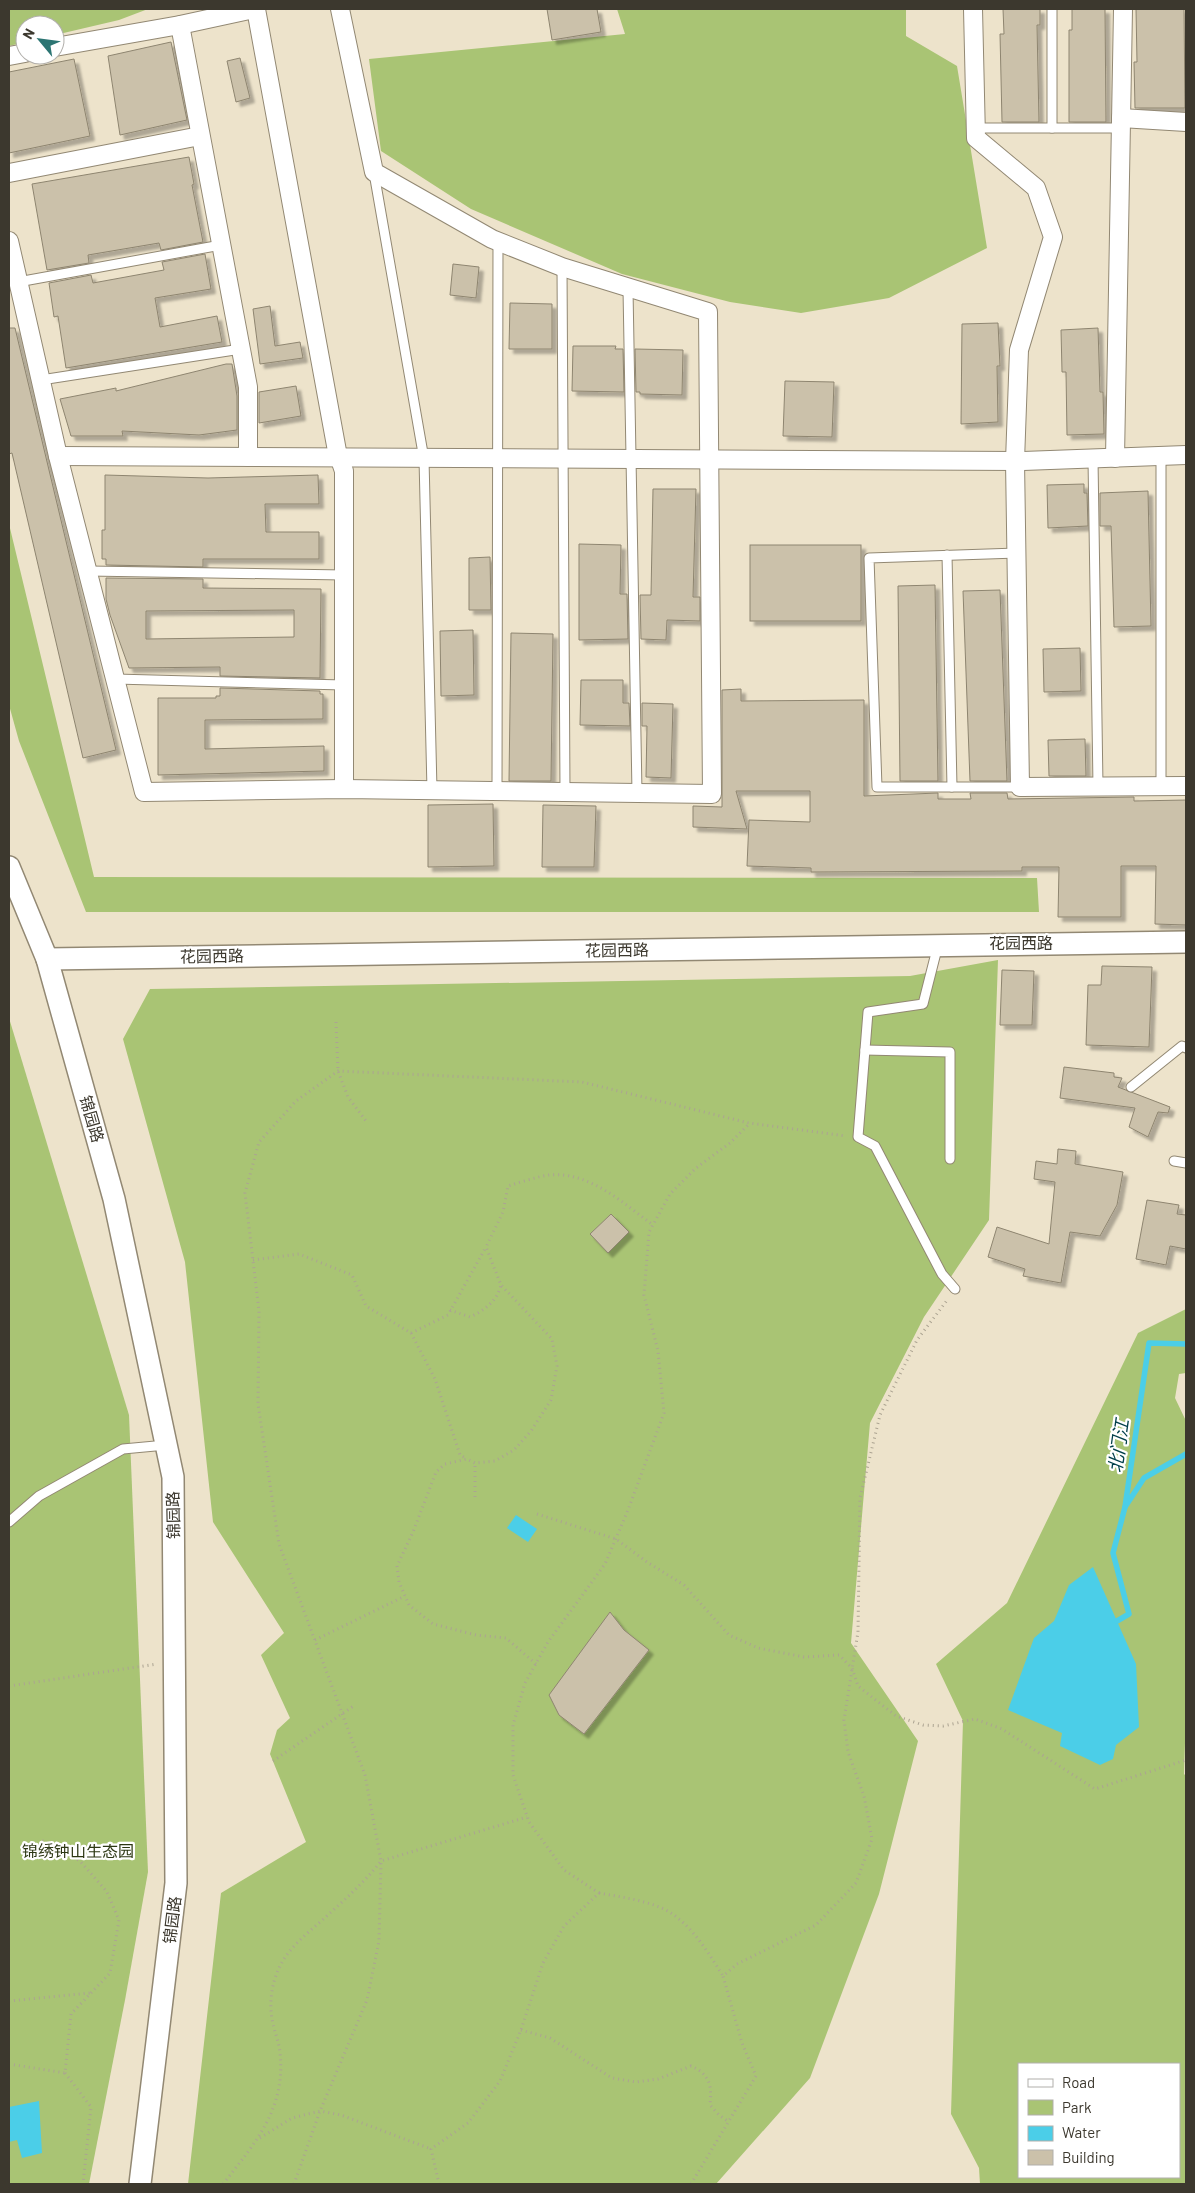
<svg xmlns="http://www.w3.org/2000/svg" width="1195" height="2193" viewBox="0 0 1195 2193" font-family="Barlow,'Noto Sans SC',sans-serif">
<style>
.green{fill:#a9c474;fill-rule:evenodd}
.water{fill:#4bcee8}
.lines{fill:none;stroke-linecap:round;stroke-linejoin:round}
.stream{stroke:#4bcee8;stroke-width:5.5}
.building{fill:#cbc1aa;stroke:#8e8570;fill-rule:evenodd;filter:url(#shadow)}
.service-casing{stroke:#928873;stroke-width:11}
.minor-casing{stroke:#928873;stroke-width:20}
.tertiary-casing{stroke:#928873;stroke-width:24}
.path{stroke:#aca492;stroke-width:3;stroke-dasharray:1 4;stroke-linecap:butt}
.service{stroke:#fff;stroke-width:9}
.minor{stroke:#fff;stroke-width:18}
.tertiary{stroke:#fff;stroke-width:21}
.labels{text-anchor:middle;stroke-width:4.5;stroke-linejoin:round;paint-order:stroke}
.street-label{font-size:16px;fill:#3c382e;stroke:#fff}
.park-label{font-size:16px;fill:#2c3713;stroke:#fff}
.water-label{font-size:18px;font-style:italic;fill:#02404b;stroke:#fff}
</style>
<defs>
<filter id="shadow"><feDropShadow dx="4.5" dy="4.5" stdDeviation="1" flood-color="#0004"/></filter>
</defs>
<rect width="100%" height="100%" fill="#ede3cb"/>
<g class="green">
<polygon points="9,9 148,9 119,20 55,35 55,25 25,25 25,42 9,46"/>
<polygon points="617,9 906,9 906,36 957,66 987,248 889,298 801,313 730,302 622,274 471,209 381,151 369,59 625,34"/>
<polygon points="9,524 94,877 1037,878 1039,912 86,912 19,741 9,705"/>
<polygon points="998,960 989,1220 924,1317 870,1423 851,1643 918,1741 879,1894 810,2078 716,2184 188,2184 221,1893 306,1842 270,1754 277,1730 290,1718 261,1655 284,1633 213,1522 185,1262 123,1039 150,989 910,976"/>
<polygon points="9,1018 129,1415 148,1872 125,2000 89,2184 9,2184"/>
<path d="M1186 1309V1373L1179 1374 1175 1398 1186 1421V1712L1184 1774 1186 1776V2184H980L979 2168 951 2114 963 1721 936 1664 1007 1603 1138 1333ZM1019 2064H1179V2177H1019Z"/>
</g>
<g class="water">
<polygon points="516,1515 537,1529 528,1542 507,1528"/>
<polygon points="1093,1567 1136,1664 1139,1727 1116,1745 1113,1759 1100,1765 1060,1746 1062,1733 1008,1710 1034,1638 1054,1621 1069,1585"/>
<polygon points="39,2101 42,2153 22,2158 17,2140 9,2142 9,2107"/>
</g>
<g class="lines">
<g class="stream">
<polyline points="1186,1344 1149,1343 1125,1507 1144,1478 1186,1454"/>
<polyline points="1117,1621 1129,1614 1113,1553 1125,1507"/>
</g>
</g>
<g class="building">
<polygon points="547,9 597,9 601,32 552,40"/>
<polygon points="1003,9 1040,9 1040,25 1037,25 1039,122 1002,122 1000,34 1004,34"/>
<polygon points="1072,9 1105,9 1106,122 1069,122 1069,30 1072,30"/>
<polygon points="1136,9 1184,9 1185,108 1135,108 1134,62 1137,62"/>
<polygon points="171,42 187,120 120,135 108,56"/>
<polygon points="240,58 250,98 236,102 227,61"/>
<polygon points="74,59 90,136 9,153 9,72"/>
<polygon points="189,157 194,184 192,185 203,242 161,250 159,243 88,255 89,263 47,270 32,184"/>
<polygon points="205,254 211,289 155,298 160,327 217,316 222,342 66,368 58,316 54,317 49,283 91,275 93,283 164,270 162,262"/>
<polygon points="453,264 479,267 476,298 450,295"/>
<polygon points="510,303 552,304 552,349 509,349"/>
<polygon points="270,306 275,346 300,342 303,358 260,364 253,309"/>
<polygon points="998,323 1000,366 997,366 998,422 961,424 962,324"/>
<polygon points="9,328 15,328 116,750 83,758 12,453 9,454"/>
<polygon points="1098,328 1100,392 1103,392 1104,434 1067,435 1066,372 1062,372 1061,330"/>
<polygon points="573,346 616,346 615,349 623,349 624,392 572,391"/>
<polygon points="635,349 683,350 682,395 640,394 640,392 636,392"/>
<polygon points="226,364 232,364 237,396 237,430 199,435 122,431 123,436 71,436 60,399 116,388 116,391"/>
<polygon points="785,381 834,382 832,437 783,436"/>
<polygon points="296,386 301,416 259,423 259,392"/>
<polygon points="105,475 208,478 318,475 319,504 265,504 266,532 319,532 319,559 203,559 203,567 106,565 106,559 102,559 102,530 105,530"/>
<polygon points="1084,484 1084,493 1087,493 1088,526 1048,528 1047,485"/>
<polygon points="653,489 696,489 693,597 700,597 700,621 667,620 666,640 641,639 640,595 651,595"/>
<polygon points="1148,491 1151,626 1114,627 1111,526 1100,526 1100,493"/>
<polygon points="579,544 621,545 620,594 627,594 628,639 579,640"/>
<rect x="750" y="545" width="111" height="76"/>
<polygon points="490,557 491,610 469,610 469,558"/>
<path d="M106 578 203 579V588L321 589 320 678 220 676V667L129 668 110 615 106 599ZM294 610V637L146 639V611Z"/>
<polygon points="935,585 938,781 900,781 898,586"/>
<polygon points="1000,590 1007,781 970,781 963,591"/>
<polygon points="473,630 474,695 441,696 440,631"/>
<polygon points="511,633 553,634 551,781 509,781"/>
<polygon points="1080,648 1081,691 1044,692 1043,649"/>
<polygon points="581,680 623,680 623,703 629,703 630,726 580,725"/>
<polygon points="220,688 320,691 320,694 323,694 323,719 205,720 205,749 324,746 324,771 158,775 158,698 216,698 216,696 220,696"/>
<polygon points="741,689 741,701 864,700 864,796 938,793 938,799 971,799 970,793 1007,793 1008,799 1134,797 1134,801 1186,800 1186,925 1155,924 1156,866 1121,866 1121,917 1058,917 1059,867 1022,867 1022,871 811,872 811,868 747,866 749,820 810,822 810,791 736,791 747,829 693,827 693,806 722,807 722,690"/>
<polygon points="642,703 673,704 671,778 646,777 647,726 642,726"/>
<polygon points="1085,739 1086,776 1049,776 1048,740"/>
<polygon points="493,804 494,866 428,867 428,805"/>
<polygon points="543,805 596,806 594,867 542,867"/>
<polygon points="1102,966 1152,967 1149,1047 1086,1045 1088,985 1101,985"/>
<polygon points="1002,970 1034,971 1032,1025 1000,1025"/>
<polygon points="1064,1067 1114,1073 1114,1077 1122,1078 1118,1087 1170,1107 1168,1113 1158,1112 1148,1137 1129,1127 1135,1108 1060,1098"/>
<polygon points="1058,1149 1076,1151 1075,1164 1123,1172 1117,1205 1100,1236 1070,1232 1061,1283 1023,1276 1025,1269 988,1257 997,1227 1049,1244 1055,1182 1034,1179 1036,1161 1057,1164"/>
<polygon points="1147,1200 1179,1205 1177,1214 1186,1215 1186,1249 1170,1246 1166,1265 1136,1259"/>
<polygon points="611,1214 629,1232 608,1253 590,1234"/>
<polygon points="610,1612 624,1630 649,1650 584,1734 559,1715 549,1695"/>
</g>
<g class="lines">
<g class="service-casing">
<g id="service">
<polyline points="1052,9 1052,128"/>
<polyline points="976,128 1121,128"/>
<polyline points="374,173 424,459 432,790"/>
<polyline points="562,267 565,792"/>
<polyline points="18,282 221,245"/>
<polyline points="628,289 637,793"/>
<polyline points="41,380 241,349"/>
<polyline points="1093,459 1098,786"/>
<polyline points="1017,553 869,558 877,787 1020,787"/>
<polyline points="947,555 952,787"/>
<polyline points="88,571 344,575"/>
<polyline points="115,679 344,685"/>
<polyline points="1161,786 1161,456"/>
<polyline points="497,791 498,241"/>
<polyline points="938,945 923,1004 868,1012 858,1137 875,1146 942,1274 955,1289"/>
<polyline points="865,1050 950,1052 950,1159"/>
<polyline points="1131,1087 1182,1046 1186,1048"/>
<polyline points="1174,1161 1186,1163"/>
<polyline points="9,1522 39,1496 123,1449 166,1445"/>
</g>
</g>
<g class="minor-casing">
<g id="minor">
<polyline points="256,9 337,451 344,471 344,789"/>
<polyline points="973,9 976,138 1036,188 1053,237 1019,350 1015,461 1020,787 1186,786"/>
<polyline points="180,25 248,387 248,457"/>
<polyline points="55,47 180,25 254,9"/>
<polyline points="9,56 25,53"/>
<polyline points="1121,118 1186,122"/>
<polyline points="9,173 200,136"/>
<polyline points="9,241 58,456 144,792 344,789 712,794 708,312 562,267 492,239 374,172 340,9"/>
<polyline points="58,456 1023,461 1186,455"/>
<polyline points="1115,458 1123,9"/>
</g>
</g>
<g class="tertiary-casing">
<g id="tertiary">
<polyline points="9,867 47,959 114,1199 173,1477 176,1883 140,2184"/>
<polyline points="47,959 1186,942"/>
</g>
</g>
<g class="path">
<polyline points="336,1022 338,1071 348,1097 366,1121"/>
<polyline points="253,1260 299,1254 352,1275 366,1306 411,1333 435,1379 460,1455 467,1459"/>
<path d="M450 1310 470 1317C485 1310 497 1301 501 1285"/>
<polyline points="411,1333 448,1315 486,1247"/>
<polyline points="475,1497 475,1463"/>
<polyline points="537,1514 616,1539 647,1562 684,1585 729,1635 758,1648 804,1657 839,1655 852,1668 858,1686 896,1716 923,1725 943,1726 975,1719 1002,1729 1095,1789 1186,1760"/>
<polyline points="315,1640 405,1596"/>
<path d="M536 1664 506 1638 476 1635 433 1624 409 1605 399 1582 397 1566 413 1532 436 1472 445 1464 467 1459 475 1463 495 1461 514 1450 531 1431 551 1400 557 1366 552 1339 501 1285 486 1247 503 1212 508 1186C521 1182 536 1177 549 1175 589 1171 623 1203 653 1225"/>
<polyline points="9,1686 157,1664"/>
<polyline points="273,1761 355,1705"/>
<path d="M599 1893C621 1897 644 1900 664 1909 690 1922 708 1952 723 1976"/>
<polyline points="9,2001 90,1993"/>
<path d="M521 2030 550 2038 612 2078 636 2082 658 2079 691 2066C710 2074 712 2086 710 2105L719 2115 729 2122"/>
<polyline points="9,2064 65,2073 71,2014 110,1973 119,1920 107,1892 80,1861 41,1840"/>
<polyline points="65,2073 91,2107 83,2184"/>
<polyline points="260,2138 292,2118 320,2111 341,2115 431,2149"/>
<path d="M223 2184C255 2143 286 2109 280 2053 279 2041 274 2031 272 2019 269 2002 272 1983 279 1968 288 1949 304 1936 319 1923 341 1903 363 1884 381 1861L527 1817"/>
<polyline points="294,2184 320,2111 367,2000 379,1941 381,1861 365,1775 279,1544 258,1404 259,1311 245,1193 259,1142 296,1101 338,1071 582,1082 749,1123 846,1136"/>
<polyline points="439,2184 431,2149 468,2123 500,2081 521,2030 543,1963 564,1926 599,1893 564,1870 529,1822 513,1775 513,1725 525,1683 548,1642 605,1564 628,1510 664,1413 658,1351 644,1295 649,1232 670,1194 696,1168 730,1143 749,1124"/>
<polyline points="691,2184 756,2076 742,2043 723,1976 737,1964 816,1925 856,1883 872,1839 864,1796 848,1752 844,1720 858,1632 860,1498 880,1415 917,1340 948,1299"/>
</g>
<use href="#service" class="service"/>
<use href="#minor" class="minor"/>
<use href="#tertiary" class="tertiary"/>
</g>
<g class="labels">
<g class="street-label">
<text x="1021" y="949">花园西路</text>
<text transform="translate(617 950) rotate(-1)" y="6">花园西路</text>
<text transform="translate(212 956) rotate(-1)" y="6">花园西路</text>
<text transform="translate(92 1119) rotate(74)" y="6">锦园路</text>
<text transform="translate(173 1515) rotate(-91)" y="6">锦园路</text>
<text transform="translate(172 1920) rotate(-83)" y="6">锦园路</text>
</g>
<g class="park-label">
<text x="78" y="1857">锦绣钟山生态园</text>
</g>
<g class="water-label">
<text transform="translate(1119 1446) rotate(-82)" y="6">北门江</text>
</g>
</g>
<rect width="1195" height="2193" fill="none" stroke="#3c382e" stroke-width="20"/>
<rect x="1018" y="2063" width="162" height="115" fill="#ffffff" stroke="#b1afab"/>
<rect x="1028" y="2079" width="25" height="8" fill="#ffffff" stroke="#b1afab"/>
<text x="1062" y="2088" font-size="15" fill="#3c382e">Road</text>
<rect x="1028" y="2100" width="25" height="15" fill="#a9c474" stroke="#b1afab"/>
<text x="1062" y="2113" font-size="15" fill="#3c382e">Park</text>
<rect x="1028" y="2126" width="25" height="15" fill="#4bcee8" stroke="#b1afab"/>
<text x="1062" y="2138" font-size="15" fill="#3c382e">Water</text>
<rect x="1028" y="2150" width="25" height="15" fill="#cbc1aa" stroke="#b1afab"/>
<text x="1062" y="2163" font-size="15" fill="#3c382e">Building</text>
<g transform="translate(40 40) rotate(299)"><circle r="24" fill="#ffffff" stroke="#b1afab"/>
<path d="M0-4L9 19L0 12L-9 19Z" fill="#2c7573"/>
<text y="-8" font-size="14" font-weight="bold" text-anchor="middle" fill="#3c382e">N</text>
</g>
</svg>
